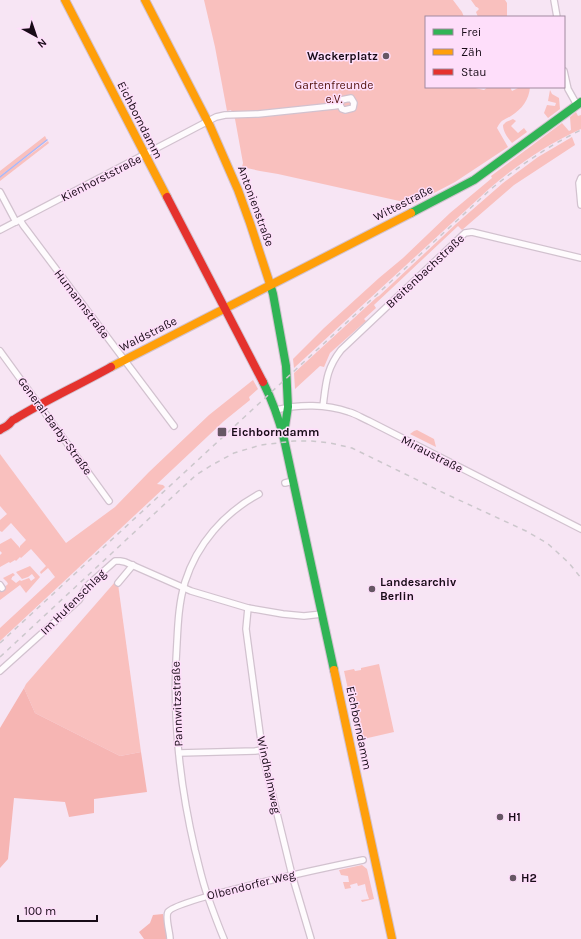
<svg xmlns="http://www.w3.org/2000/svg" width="581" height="939" viewBox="0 0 581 939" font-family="Karla,sans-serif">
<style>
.green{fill:#f9c0be}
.forest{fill:#f6b5b3}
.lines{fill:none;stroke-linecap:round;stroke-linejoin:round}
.stream{stroke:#a9b7f8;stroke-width:1.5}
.street-casing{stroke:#d2c2cf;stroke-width:8}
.fast-casing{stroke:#d2c2cf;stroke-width:10}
.slow-casing{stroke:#d2c2cf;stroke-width:10}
.jam-casing{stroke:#d2c2cf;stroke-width:10}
.street{stroke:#fefbfd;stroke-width:5.5}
.fast{stroke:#30b455;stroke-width:8}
.slow{stroke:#ff9f0a;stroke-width:8}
.jam{stroke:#e5322d;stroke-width:8}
.rail{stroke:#ccc7cc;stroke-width:1.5;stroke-dasharray:5 5;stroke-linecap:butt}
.poi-dot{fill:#665764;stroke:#fedefa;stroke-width:1.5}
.labels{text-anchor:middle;stroke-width:3;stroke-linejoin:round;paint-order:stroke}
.poi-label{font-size:12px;font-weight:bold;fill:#180b17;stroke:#fedefa;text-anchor:start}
.park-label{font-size:12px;fill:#52120c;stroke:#fedefa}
.street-label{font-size:12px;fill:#180b17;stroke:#fedefa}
</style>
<rect width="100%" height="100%" fill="#f7e5f4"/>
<g class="green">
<path d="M204 0H453L462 12 464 17H426V87H471L484 90 488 87H510L512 91 520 87H530C529 100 522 109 511 116 503 121 502 119 497 128L508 147 455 182 413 204 278 174 260 171 242 167 243 163 235 119 231 110 227 111 215 47Z"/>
<polygon points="471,0 505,0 507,3 507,17 478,17 476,12 479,9 477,7 476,7"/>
<polygon points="550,90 552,94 559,98 560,109 548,118 544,113 547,105 555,106 556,103 548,101"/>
<path d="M576 112 578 116 581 115V129C548 144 518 164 490 188L294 368 293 359 324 328 379 278 403 258 450 213 492 178 491 176 562 123 569 131 571 130 570 117Z"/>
<path d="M513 119 516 121 511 126 518 133 524 128 527 132 512 143C508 138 503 132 503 125L506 122Z"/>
<polygon points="45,136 47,140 0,176 0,171"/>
<polygon points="572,137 575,145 514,185 462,230 458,226 374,305 376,308 364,319 366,321 330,353 324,367 320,366 295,389 294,373 377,297 379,296 456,224 503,183 538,157"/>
<polygon points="48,141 49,143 0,181 0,177"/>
<polygon points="253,380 258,389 249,397 250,400 224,421 157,484 163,485 165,487 0,641 0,628 55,577 48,568 41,574 40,572 46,566 31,549 21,558 20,557 16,561 15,560 10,563 9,562 0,567 0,555 2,553 0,551 0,544 11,538 20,548 20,546 26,540 11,523 2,532 0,531 0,520 7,514 0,506 0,454 66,543 115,507 149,472 209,415"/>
<polygon points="417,430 434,439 436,447 410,434 414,431"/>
<polygon points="30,566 40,577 26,593 20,585 0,600 0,591 8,584 7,582 3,578 13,573 15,575 12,577 12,578 11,579 16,583 20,580 21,581 29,578 31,581 35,578 32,574 28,577 22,579 16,572"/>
<polygon points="115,582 118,584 141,752 120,756 35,713 24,688 26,684"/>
<polygon points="379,664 394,732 359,740 344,671 354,669 355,671 361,670 361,668"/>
<polygon points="362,865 367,869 374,899 362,902 361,900 369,899 366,890 366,889 365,884 358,886 357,883 350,885 351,888 345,889 343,882 349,882 348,876 341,875 339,870"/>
</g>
<g class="forest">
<polygon points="24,688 35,713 120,756 141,752 147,792 94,799 94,813 69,817 65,802 14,798 8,859 0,868 0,728"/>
<polygon points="163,914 167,939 144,939 139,932 150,923 153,915"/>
</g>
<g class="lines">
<polyline class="stream" points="0,177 47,140"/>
<g class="street-casing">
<g id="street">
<polyline points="554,0 557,17"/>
<polyline points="564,71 568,89 577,105"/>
<polygon points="351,98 354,103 353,108 345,110 342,109 340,105 341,100"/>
<polyline points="581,178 579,183 581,205"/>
<polyline points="0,192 16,222"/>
<polyline points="20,220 23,225 174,426"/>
<polyline points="0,230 216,117 225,115 258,114 334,106 340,105"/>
<polyline points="0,351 109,501"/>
<path d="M323 406C326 383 326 369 341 350L465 233 472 232 581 258"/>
<path d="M276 410C299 404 326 404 349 412 356 414 362 418 369 421L581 529"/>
<polyline points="285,483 293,481"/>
<polyline points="118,583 133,565"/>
<polyline points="0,585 2,588"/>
<polyline points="248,608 246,629 263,756 292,875 311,939"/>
<polyline points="0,671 79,600 87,586 115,561 120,561 125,562 191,591 248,608 283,614 304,616 322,614"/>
<polyline points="179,753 255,751 262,750"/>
<path d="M170 939C170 933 165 917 168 912 176 899 338 865 363 860"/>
<path d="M224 939C218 925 213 911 208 897 202 881 199 865 195 850 179 782 172 712 177 642 178 622 179 602 185 582 197 544 224 513 259 494"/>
</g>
</g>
<g class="fast-casing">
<g id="fast">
<polyline points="411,213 474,180 581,102"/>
<polyline points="270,284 273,294 286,366 288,407 284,433"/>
<path d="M263 382C272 400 279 419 284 439L334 670"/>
</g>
</g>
<g class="slow-casing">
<g id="slow">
<polyline points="65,0 167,197"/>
<polyline points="145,0 210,126 238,190 250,223 270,284"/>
<polyline points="111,367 411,213"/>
<polyline points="334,670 392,939"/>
</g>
</g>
<g class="jam-casing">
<g id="jam">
<polyline points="167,197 263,382"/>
<path d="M0 430C2 428 6 427 8 425 11 423 11 420 15 419 46 400 79 385 111 367"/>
</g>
</g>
<use href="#street" class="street"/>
<use href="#fast" class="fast"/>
<use href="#slow" class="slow"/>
<use href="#jam" class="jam"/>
<g class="rail">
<path d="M0 643 491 189C519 166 548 146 581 130"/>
<polyline points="0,657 196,475 212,465 234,453 261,445 294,441 310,441 330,443 352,448 446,494 526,531 547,543 557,552 569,563 581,578"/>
</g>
</g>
<g class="poi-dot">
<circle cx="386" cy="56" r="4"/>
<rect x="217" y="427" width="10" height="10" rx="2"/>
<circle cx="372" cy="589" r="4"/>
<circle cx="500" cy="817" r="4"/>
<circle cx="513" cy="878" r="4"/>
</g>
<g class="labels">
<g class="poi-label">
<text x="378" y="60" text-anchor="end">Wackerplatz</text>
<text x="231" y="436">Eichborndamm</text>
<text x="380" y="586">Landesarchiv<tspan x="380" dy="14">Berlin</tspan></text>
<text x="508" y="821">H1</text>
<text x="521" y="882">H2</text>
</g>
<g class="park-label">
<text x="334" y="89">Gartenfreunde<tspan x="334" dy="14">e.V.</tspan></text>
</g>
<g class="street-label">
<text transform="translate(140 120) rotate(63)" y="4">Eichborndamm</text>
<text transform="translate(101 178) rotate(-27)" y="4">Kienhorststraße</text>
<text transform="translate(403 203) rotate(-27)" y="4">Wittestraße</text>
<text transform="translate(256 206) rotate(70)" y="4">Antonienstraße</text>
<text transform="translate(425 271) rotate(-43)" y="4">Breitenbachstraße</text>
<text transform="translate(82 304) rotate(53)" y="4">Humannstraße</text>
<text transform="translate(148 334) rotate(-27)" y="4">Waldstraße</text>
<text transform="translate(55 426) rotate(54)" y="4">General-Barby-Straße</text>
<text transform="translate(432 454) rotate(27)" y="4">Miraustraße</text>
<text transform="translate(73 602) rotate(-45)" y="4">Im Hufenschlag</text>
<text transform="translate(177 704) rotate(-92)" y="4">Pannwitzstraße</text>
<text transform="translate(359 728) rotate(78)" y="4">Eichborndamm</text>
<text transform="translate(269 775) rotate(78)" y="4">Windhalmweg</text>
<text transform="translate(251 885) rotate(-14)" y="4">Olbendorfer Weg</text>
</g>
</g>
<rect x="425" y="16" width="140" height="72" fill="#fedefa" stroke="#a28a9f"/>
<rect x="433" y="29" width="20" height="6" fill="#30b455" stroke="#a28a9f"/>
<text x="461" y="36" font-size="12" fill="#180b17">Frei</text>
<rect x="433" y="49" width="20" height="6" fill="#ff9f0a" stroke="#a28a9f"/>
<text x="461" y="56" font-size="12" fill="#180b17">Zäh</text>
<rect x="433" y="69" width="20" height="6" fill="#e5322d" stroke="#a28a9f"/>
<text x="461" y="76" font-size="12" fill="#180b17">Stau</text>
<g transform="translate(36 36) rotate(140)" stroke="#fedefa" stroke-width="3" paint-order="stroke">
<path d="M0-3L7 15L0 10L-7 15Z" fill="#180b17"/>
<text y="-6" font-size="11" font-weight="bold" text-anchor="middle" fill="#180b17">N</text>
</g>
<path d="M18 915v6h79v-6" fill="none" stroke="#180b17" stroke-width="2"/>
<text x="24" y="915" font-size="12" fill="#180b17" stroke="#fedefa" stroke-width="3" paint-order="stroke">100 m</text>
</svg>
